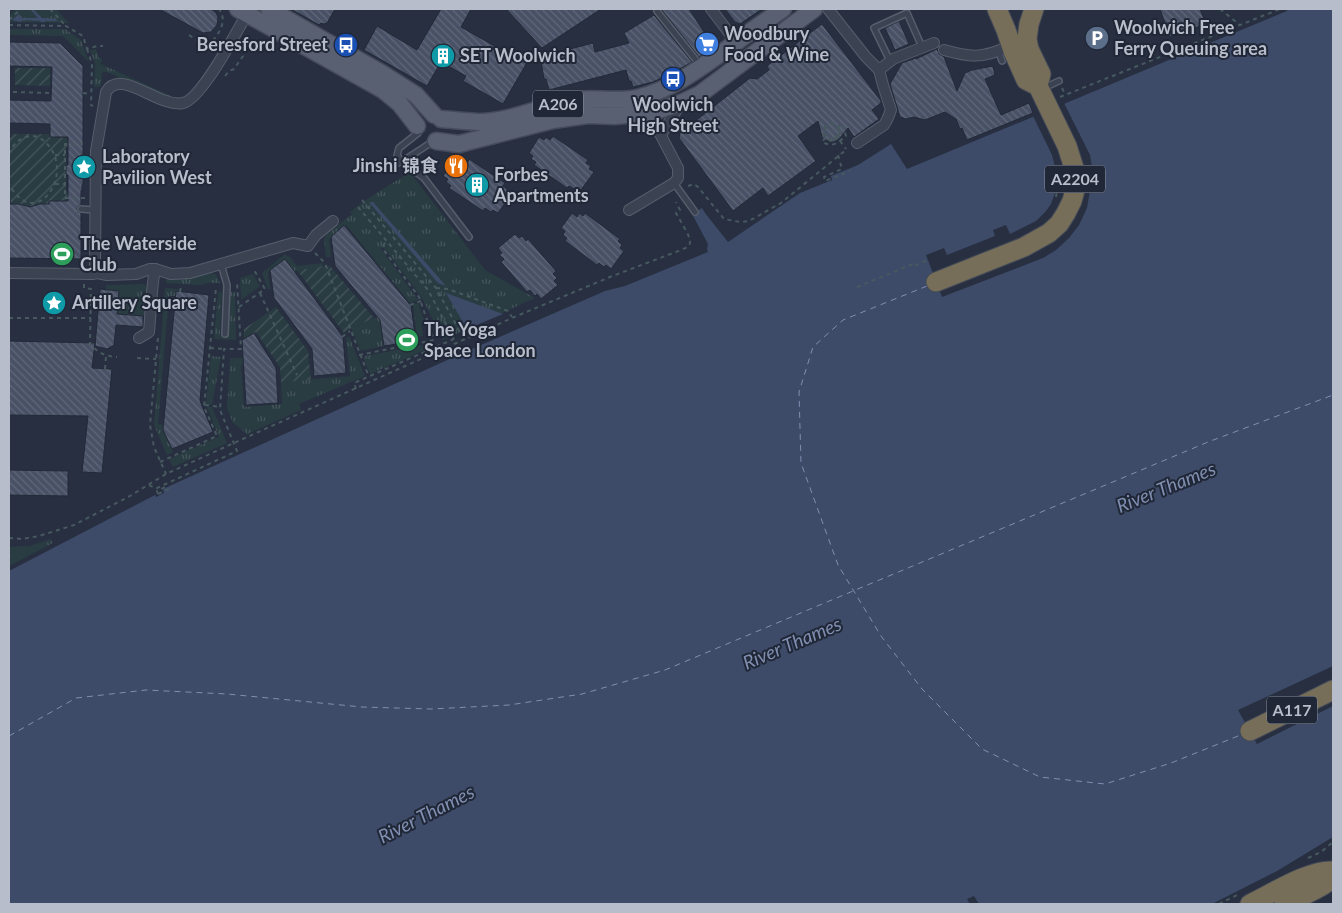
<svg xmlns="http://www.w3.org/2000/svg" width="1342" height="913" viewBox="0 0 1342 913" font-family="Lato,'Noto Sans SC',sans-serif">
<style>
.grass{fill:url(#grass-tufts)}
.garden{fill:url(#garden-furrows)}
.water{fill:#3d4b69}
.pier{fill:#272f41}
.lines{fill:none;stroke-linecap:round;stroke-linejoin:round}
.ferry{stroke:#808fb1;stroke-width:1;stroke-dasharray:6 5;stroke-linecap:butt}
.building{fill:url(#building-back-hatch);stroke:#222938}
.lane-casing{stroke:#565d6b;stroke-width:8}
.street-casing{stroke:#565d6b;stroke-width:12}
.primary-casing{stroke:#454b5a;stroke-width:19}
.highway-casing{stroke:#434a58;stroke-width:21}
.path{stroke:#47595f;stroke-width:2;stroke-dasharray:4 4;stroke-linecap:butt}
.lane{stroke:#3b4251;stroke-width:5}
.street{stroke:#3b4251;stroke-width:10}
.primary{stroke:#596071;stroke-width:16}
.highway{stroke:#766e58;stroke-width:19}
.labels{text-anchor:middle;stroke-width:4;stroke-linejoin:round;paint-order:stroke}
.shield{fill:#202736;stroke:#8a909e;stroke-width:1}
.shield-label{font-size:16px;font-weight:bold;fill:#b8bdcb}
.poi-label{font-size:18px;font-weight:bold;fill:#b8bdcb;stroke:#202736;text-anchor:start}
.water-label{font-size:19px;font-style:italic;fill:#808fb1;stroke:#202736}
</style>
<defs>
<pattern id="grass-tufts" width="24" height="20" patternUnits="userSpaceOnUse" patternTransform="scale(1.25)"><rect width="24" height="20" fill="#293c42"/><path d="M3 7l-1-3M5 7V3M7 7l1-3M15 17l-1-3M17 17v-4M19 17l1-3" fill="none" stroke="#46565c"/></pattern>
<pattern id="garden-furrows" width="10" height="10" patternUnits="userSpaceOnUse" patternTransform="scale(1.25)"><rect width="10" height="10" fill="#293c42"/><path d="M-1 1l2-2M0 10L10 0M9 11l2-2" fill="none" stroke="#46565c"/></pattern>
<pattern id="building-back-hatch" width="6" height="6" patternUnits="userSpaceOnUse" patternTransform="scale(1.25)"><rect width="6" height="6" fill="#485165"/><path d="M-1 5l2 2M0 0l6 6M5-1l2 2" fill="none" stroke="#60687a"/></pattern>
</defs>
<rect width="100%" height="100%" fill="#272f41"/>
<g class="grass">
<polygon points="16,9 56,9 69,23 9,22 9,16"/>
<polygon points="9,29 65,29 81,40 89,62 63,36 9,35"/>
<polygon points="96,49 99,58 102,59 101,64 171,96 171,97 165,97 107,72 103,72 102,74 101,85 99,87 94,87 95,63 90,50"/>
<polygon points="410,172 485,270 535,298 443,340 422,298 385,249 381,248 381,249 418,300 410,303 346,225 329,239 331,257 326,257 324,239 326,235 352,214 350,212 367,199"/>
<polygon points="285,254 287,256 290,257 297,266 322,263 324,267 294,271 285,259 268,272 270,289 268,289 262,273"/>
<polygon points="210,273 216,274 220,283 208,283 200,285 166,283 166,279 189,279"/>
<polygon points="253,274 260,286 241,300 240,278"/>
<polygon points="145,284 148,291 143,291 143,298 148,298 146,316 117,314 119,291 106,290 106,285"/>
<polygon points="165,288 179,289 176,296 169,296 158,424 164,425 163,430 173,452 167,455 154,425"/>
<polygon points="218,292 222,292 220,333 229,334 230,292 235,292 236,340 214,339"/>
<polygon points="418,303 425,323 421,324 423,336 417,337 413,304"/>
<polygon points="377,317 380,320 384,346 361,351 351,328"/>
<polygon points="349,336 365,376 299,404 301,410 247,434 233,423 227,408 230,358 243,358 244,364 241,365 244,407 282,404 281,382 350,376 346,338"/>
<polygon points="423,345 425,350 370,374 364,359 364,357 365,356"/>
<polygon points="211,356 221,357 212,405 206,404"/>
<polygon points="207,407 212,407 227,443 173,467 169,459 219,437"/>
<polygon points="51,539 53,543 9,566 9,547 29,546"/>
</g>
<g class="garden">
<polygon points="15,68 50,68 50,86 15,85"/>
<polygon points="12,134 50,134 50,137 83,138 82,147 66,147 66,191 81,191 81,202 30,207 19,204 11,204 11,201 9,201 9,137 12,137"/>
<polygon points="330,266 374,318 351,328 344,333 297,270"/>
<polygon points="276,307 308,351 311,380 281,382 280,367 256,332 244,339 244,329"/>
</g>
<g class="water">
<polygon points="30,9 33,9 42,18 55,19 58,21 45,21 45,22 41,22 40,21 22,20 21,22 12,20 19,14 22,18 38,18"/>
<path d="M1287 9H1333V837L1277 871 1212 904H979L974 896 967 899 970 904H9V571L155 495 156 497 164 493 163 489 465 352 605 291 625 286 708 252 707 249 708 244 690 210 695 212 702 208 705 213 728 242 800 193 832 180 831 176 858 165 891 144 907 169C1034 117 1160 63 1287 11Z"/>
<polygon points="369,202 373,202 446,286 438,283"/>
<polygon points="446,293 503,314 467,329"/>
</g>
<g class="pier">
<polygon points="1064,103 1090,155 1093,173 1087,208 1079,225 1069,238 1056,250 1043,258 942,297 926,255 944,248 947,255 995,236 993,230 1006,225 1010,234 1036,221 1046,211 1051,204 1056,190 1057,175 1052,155 1033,116"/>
<polygon points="1333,666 1333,706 1257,744 1238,710"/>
</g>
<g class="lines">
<g class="ferry">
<polyline points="927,286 843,320 813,347 799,392 801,463 838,565 881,636 922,689 982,749 1040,777 1105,784 1171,763 1243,734"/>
<polyline points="9,736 76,698 146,690 227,694 362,707 431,709 509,705 582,694 665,670 1208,442 1333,395"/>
</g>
</g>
<g class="building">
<polygon points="159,9 211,9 216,13 218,17 217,25 211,32 203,33"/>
<polygon points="291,9 335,9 327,23 324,24 321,23 319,25"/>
<polygon points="441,9 471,9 461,27 521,61 529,59 503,104 463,81 466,76 441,62 427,86 364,50 377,26 417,50"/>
<polygon points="506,9 601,9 542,48"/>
<polygon points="664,9 689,9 712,44 711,48 699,57 662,10"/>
<polygon points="725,9 762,9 740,24 735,22"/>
<polygon points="1160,9 1200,9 1206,24 1170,37"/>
<polygon points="654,15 692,62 674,72 653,82 633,87 631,81 629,81 626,70 549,90 546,79 544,79 541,61 544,60 543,56 593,43 595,52 629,43 624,33"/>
<polygon points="899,21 909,44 895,50 885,28"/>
<polygon points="822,24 881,101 881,103 872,110 879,119 854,137 848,128 839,139 834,142 830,142 824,139 822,137 818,121 798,136 816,161 768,196 763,188 733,211 679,138 680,133 750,78 757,79 769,70 767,66"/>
<polygon points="9,42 60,43 83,66 83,185 82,185 82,191 81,191 81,205 78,206 77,209 78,212 81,213 81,259 9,258 9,204 19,204 30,207 40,204 49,204 49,201 68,201 68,175 66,175 66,165 68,165 68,137 50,137 50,124 9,123 9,100 51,101 52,67 9,66"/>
<polygon points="937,49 939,54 944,57 957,91 965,73 972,70 993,66 995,75 985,79 1001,115 1029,103 1033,113 967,140 962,128 960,129 956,119 945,112 925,120 914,117 906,119 900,117 890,84 902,63 916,58 916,59"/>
<polygon points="553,136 588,160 586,163 591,166 589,169 594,172 581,190 576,187 574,189 569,186 567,188 534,165 536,162 531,159 533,156 529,153 539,137 544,140 546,137 550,140"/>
<polygon points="456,158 461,161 463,158 468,162 469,159 505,183 503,186 508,190 506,193 510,196 498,213 493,210 491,212 485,208 483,211 449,188 451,186 446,182 448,179 443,176"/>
<polygon points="572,213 577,217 579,213 583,216 585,213 620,239 618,241 622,245 620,248 624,251 611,269 606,265 604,267 599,263 597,265 565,241 567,238 563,235 565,231 561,228"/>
<polygon points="344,225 411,306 416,341 384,346 380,320 335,266 331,237"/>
<polygon points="515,234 519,238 522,236 526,241 528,239 556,271 553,274 557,278 554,281 558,285 541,299 537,294 535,296 530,290 527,292 501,262 504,259 499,255 502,253 498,248"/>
<polygon points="285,259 343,337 346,373 314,376 312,349 274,298 270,270"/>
<polygon points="100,289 119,291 117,314 143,316 143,327 116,325 114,345 107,349 95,346"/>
<polygon points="176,291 209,295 200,401 213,432 172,449 163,430"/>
<polygon points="254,333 276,368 278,403 246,405 242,340"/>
<polygon points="9,341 95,343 92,368 112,369 102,473 82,472 88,416 9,415"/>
<polygon points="9,470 68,471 68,496 9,495"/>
</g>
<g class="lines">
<g class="lane-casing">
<g id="lane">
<polyline points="657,11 700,65"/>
<polyline points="998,50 1002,61"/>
<polyline points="890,61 874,28 907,13 922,47"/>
<polyline points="1044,88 1059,81"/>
<polyline points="418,133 399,148 397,155 401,161 424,178 469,237"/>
<polyline points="381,166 390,167 406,159 432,142"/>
<polyline points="674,183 695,212"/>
<polyline points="81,209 95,210"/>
<polyline points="221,264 227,285 225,334"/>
</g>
</g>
<g class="street-casing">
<g id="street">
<polyline points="711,9 736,42"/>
<polyline points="828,9 866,57 879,70 883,85 891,110 887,120 884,125 857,143"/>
<path d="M944 50C969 57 982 59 1007 47L1013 51"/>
<polyline points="879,70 893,59 934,43"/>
<polyline points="661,135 681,103"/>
<polyline points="629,210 674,183 678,178 678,168 649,113"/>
<polyline points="9,273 92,274 97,273 107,275 136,274 150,269 155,269 171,274 190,273 293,243 308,246 316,235 333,221"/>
<path d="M97 273 95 269V262L96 151 106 92C121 67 158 108 183 103 202 99 236 32 247 14"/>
<path d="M139 338 149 332C151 311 151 290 155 269"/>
</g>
</g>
<g class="primary-casing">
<g id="primary">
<polyline points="238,9 383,90 400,104 417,126"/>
<polyline points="269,9 383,74 416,95 434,115"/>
<path d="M441 119C455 120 469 122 483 122 512 120 540 108 568 101 591 96 614 103 637 98 671 90 699 69 727 49 745 35 764 22 783 9"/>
<polyline points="436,141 459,144 553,120 588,115 614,116 649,113 681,103 700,94 814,9"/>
</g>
</g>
<g class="highway-casing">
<g id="highway">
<polyline points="1034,9 1029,24 1027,39 1029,49 1041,74 1038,86"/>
<polyline points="936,282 1024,247 1049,233 1059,224 1066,213 1072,201 1075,190 1075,178 1074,168 1067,146 1038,86 1026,80 1013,51 1006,30 997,9"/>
<polyline points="1250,731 1333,690"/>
<path d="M1250 904C1271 894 1310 869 1333 871"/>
<path d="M1284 904C1301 896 1319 890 1333 878"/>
</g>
</g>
<g class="path">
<polyline points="50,9 66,26"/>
<polyline points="1220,9 1240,25"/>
<polyline points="9,20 21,9"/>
<polyline points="9,25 66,26 83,36 87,49 97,46 103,46"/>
<polyline points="189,35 214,51"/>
<path d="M208 47C217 35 229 23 219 9"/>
<polyline points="87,49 92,64 91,105 93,106"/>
<polyline points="225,76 229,71 234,69 243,56 241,51 244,45 242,43"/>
<polyline points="1062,88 1065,94"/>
<polyline points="13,92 51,93"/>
<polyline points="83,93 91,94"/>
<polyline points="1060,97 1280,9"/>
<path d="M826 138 822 141C831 149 839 142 846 136L842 124 832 131"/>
<path d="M835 138C840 133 839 128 834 124H829L826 127 824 133C832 146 845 135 837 126 830 117 814 132 831 141L835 140 840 135V131L838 126"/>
<polyline points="840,141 846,149"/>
<path d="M9 154C13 144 20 137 31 136 38 136 44 140 48 145 75 175 35 233 9 184"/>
<polyline points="55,155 65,155"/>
<polyline points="838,155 842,169 824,177 825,181 850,171"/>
<polyline points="55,184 65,184"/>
<polyline points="688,186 694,184 698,187 724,219 740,222 749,221 781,203 847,149"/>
<polyline points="1056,197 1058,184"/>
<polyline points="85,198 65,198 65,144 87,144"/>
<polyline points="362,200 436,288 464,339"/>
<polyline points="358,207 428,290 456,343"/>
<polyline points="315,253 323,261 326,266 369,377"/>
<path d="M84 284V288L91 289 90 344C98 353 105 356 117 357"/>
<polyline points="857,287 913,264 914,266 928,260"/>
<polyline points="436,288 448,289 508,311 512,317"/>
<polyline points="180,292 181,286"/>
<polyline points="260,293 297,375"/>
<polyline points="410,305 421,301"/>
<polyline points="239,307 265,289 254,270"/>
<polyline points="9,318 91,318"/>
<polyline points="342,337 350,331"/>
<polyline points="158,338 150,425 154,447 166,474"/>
<polyline points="210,348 224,349"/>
<polyline points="359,355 434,340 419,297 383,249 385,239"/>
<polyline points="137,358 156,359"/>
<polyline points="105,369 106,356"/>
<polyline points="356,389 354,383 454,339"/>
<polyline points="205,405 220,407"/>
<polyline points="160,462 217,436 204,407 216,288"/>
<polyline points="149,485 155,488 157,488 237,451 220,410 224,349 241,349 237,282"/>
<polyline points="158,494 173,487"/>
<polyline points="158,494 157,491 165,487 164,485"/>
<path d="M9 538 22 539 39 536 74 525 130 496 166 474 225 447 512 318 610 277 681 250C685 248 690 247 690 242 691 237 679 219 676 213L680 210 676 202"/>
<polyline points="1308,858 1321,852 1333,842"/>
<polyline points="1219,904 1237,895"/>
</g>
<use href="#lane" class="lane"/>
<use href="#street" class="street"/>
<use href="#primary" class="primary"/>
<use href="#highway" class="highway"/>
</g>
<defs>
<g id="parking-disc" transform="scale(1.25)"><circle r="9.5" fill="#5c6f8a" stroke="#202736"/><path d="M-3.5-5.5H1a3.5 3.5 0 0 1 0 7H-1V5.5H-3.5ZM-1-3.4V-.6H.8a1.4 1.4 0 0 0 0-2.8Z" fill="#fff"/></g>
<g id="supermarket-disc" transform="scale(1.25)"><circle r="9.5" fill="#3f7fe0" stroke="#202736"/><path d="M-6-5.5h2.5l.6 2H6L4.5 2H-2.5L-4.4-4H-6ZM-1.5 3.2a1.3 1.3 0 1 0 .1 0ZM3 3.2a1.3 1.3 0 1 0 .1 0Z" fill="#fff"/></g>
<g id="bus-disc" transform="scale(1.25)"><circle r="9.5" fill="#1a4fb4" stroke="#202736"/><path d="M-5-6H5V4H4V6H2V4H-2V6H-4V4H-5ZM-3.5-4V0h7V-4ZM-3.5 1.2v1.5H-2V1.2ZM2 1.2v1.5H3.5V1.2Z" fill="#fff"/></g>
<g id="building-disc" transform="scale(1.25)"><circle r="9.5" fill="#0f9aa8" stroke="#202736"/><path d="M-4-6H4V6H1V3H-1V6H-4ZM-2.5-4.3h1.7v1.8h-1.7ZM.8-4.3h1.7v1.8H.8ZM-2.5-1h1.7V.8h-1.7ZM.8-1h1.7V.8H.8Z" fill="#fff"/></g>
<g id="restaurant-disc" transform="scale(1.25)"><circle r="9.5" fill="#e8710a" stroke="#202736"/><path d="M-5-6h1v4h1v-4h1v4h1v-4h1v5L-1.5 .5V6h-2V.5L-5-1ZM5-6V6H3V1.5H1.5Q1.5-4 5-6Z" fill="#fff"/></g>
<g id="sight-disc" transform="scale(1.25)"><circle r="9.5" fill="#0f9aa8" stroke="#202736"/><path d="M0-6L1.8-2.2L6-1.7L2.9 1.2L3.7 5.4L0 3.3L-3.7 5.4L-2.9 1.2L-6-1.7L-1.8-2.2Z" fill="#fff"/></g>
<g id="stadium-disc" transform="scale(1.25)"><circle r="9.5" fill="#2e9e5b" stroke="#202736"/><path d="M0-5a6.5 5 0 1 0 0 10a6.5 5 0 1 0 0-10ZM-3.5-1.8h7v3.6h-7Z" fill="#fff"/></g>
</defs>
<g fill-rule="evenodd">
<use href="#parking-disc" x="1097" y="38"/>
<use href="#supermarket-disc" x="707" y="44"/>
<use href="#bus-disc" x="346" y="45"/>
<use href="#building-disc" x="443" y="56"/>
<use href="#bus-disc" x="673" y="79"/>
<use href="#restaurant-disc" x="456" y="166"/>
<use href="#sight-disc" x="84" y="167"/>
<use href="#building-disc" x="477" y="185"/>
<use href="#stadium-disc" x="62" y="254"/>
<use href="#sight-disc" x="54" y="303"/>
<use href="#stadium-disc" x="407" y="340"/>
</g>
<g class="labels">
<g class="shield">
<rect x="533" y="90.5" width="50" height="27" rx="4"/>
<rect x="1045" y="165.5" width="60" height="27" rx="4"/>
<rect x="1267" y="696.5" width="50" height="27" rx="4"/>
</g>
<g class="shield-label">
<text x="558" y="110">A206</text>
<text x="1075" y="185">A2204</text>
<text x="1292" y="716">A117</text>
</g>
<g class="poi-label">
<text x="1114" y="34">Woolwich Free<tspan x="1114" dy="21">Ferry Queuing area</tspan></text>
<text x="724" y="40">Woodbury<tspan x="724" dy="21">Food &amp; Wine</tspan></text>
<text x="328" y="51" text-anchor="end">Beresford Street</text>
<text x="460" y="62">SET Woolwich</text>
<text x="673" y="111" text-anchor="middle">Woolwich<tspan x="673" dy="21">High Street</tspan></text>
<text x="102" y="163">Laboratory<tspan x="102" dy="21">Pavilion West</tspan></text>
<text x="438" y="172" text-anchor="end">Jinshi 锦食</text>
<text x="494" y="181">Forbes<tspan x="494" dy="21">Apartments</tspan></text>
<text x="80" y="250">The Waterside<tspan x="80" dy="21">Club</tspan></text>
<text x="72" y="309">Artillery Square</text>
<text x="424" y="336">The Yoga<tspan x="424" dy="21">Space London</tspan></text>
</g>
<g class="water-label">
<text transform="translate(1166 487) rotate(-22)" y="7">River Thames</text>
<text transform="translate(792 643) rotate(-23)" y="7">River Thames</text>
<text transform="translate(426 814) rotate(-27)" y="7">River Thames</text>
</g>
</g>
<rect width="1342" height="913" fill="none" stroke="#b8bdcb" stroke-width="20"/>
</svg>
